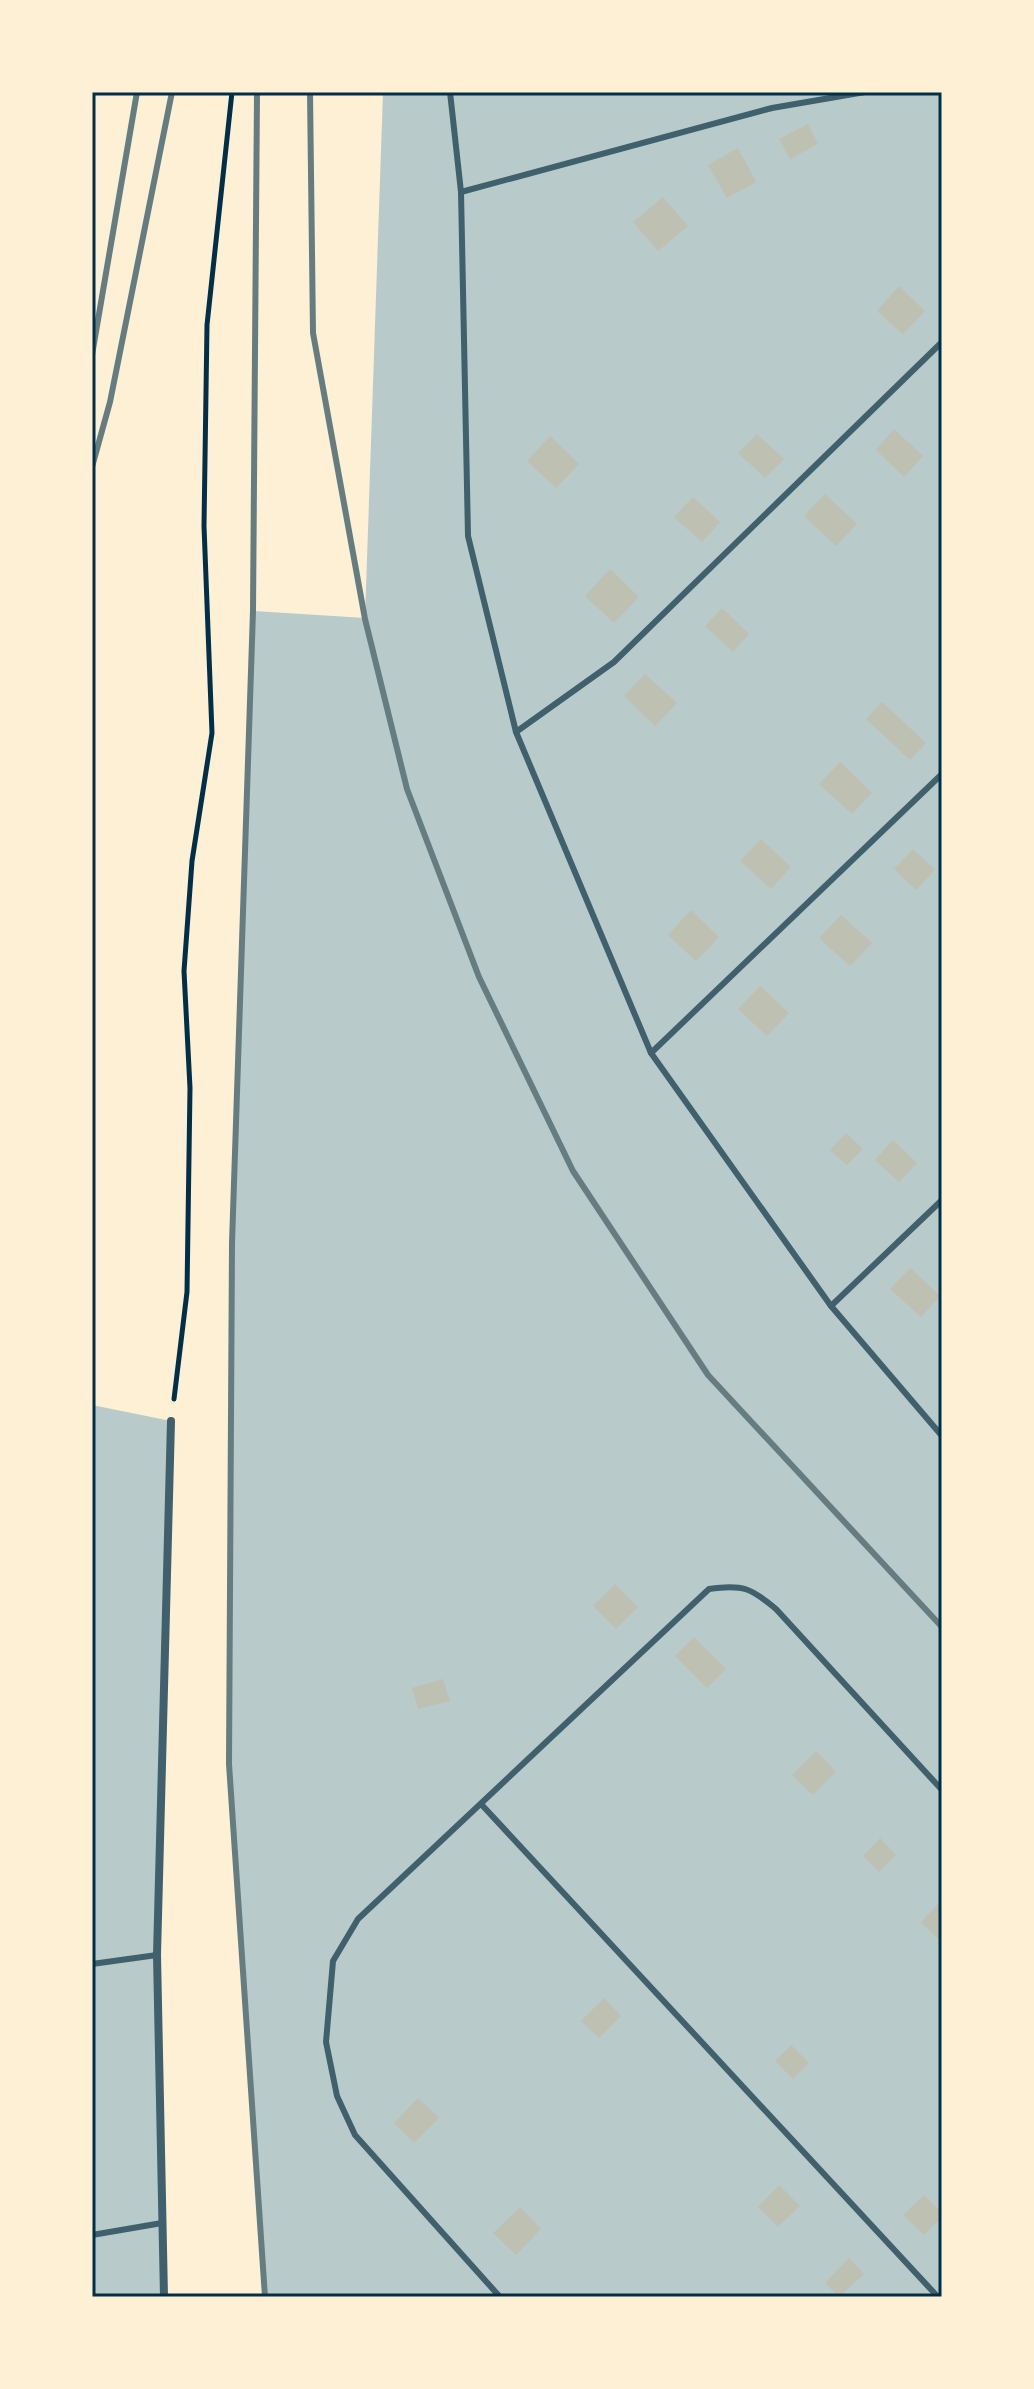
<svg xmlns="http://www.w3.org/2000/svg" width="1034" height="2389" viewBox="0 0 1034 2389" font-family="Helvetica,sans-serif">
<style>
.green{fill:#b9caca}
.building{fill:#bec0b2}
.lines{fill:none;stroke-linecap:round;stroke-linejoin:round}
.path{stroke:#003049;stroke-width:5}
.service{stroke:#3f606c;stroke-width:6}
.minor{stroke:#3f606c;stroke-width:8}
.rail{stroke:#657d81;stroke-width:6}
.neatline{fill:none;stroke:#003049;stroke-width:3}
</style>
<rect width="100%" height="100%" fill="#fdf0d5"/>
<g class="green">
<polygon points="383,92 942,92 942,2297 265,2297 229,1764 232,1243 253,611 365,618"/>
<polygon points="92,1405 171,1421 157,1955 164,2297 92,2297"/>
</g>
<g class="building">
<polygon points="808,124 818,144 790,159 779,139"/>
<polygon points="738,148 756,182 727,198 708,165"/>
<polygon points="663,197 688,226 658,251 633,222"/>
<polygon points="899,286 925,311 903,334 877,311"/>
<polygon points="894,429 923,456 904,477 876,450"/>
<polygon points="757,434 784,459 765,478 738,453"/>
<polygon points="550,436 579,464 556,488 527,461"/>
<polygon points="825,494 857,524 836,546 804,516"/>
<polygon points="693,497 720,522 702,542 674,517"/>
<polygon points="610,569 639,597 614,623 585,596"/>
<polygon points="722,608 749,634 733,652 705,626"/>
<polygon points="645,674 677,703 655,726 624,696"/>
<polygon points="882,702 926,743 910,760 866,719"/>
<polygon points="840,762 872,793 852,814 819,784"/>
<polygon points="761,839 791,867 771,889 740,861"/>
<polygon points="913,849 935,870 916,890 894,869"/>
<polygon points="691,910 719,937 696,961 668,935"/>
<polygon points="841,915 872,943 850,966 819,938"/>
<polygon points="760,986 789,1013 767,1036 738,1009"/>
<polygon points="846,1133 863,1149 847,1165 830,1150"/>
<polygon points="893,1140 917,1163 899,1182 875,1160"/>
<polygon points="910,1268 940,1296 921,1317 890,1289"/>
<polygon points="615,1584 638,1607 616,1629 593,1606"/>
<polygon points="694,1637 726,1669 707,1688 675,1656"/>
<polygon points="443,1679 450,1701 418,1709 412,1688"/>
<polygon points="816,1751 836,1772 813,1795 792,1775"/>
<polygon points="880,1838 896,1855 879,1872 863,1856"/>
<polygon points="940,1902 942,1939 940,1941 921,1922"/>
<polygon points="604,1998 621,2016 599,2038 581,2021"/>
<polygon points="791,2045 809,2063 793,2079 775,2061"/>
<polygon points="418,2098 439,2118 414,2143 394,2123"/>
<polygon points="779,2185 800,2206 778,2227 758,2207"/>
<polygon points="924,2195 942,2213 942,2217 924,2235 903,2215"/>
<polygon points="520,2207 541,2229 516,2255 493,2233"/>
<polygon points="849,2258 864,2274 839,2297 825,2283"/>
</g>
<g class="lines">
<polyline class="path" points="174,1399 187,1292 190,1088 184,971 192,861 212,733 204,526 207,325 232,92"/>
<g class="service">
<polyline points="450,92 461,192 468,536 516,732 651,1053 831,1306 942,1436"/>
<polyline points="461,192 772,108 865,92"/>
<polyline points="516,732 614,662 942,342"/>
<polyline points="651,1053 942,774"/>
<polyline points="831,1306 942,1200"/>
<polyline points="481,1804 938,2297"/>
<polyline points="92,1964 157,1955"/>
<polyline points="92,2235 162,2223"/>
<path d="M500 2297 355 2135 337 2096 326 2042 333 1961 358 1919 709 1589C743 1584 751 1588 776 1609L942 1790"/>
</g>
<polyline class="minor" points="164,2297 157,1955 171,1421"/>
<g class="rail">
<polyline points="257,92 253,611 232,1243 229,1764 265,2297"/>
<polyline points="310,92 313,333 365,619 407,789 479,977 573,1171 708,1375 942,1627"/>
<polyline points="92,355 137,92"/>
<polyline points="92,467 110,402 172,92"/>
</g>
</g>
<rect width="1034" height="2389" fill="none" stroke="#fdf0d5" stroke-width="188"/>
<rect x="94" y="94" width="846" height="2201" class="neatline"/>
</svg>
